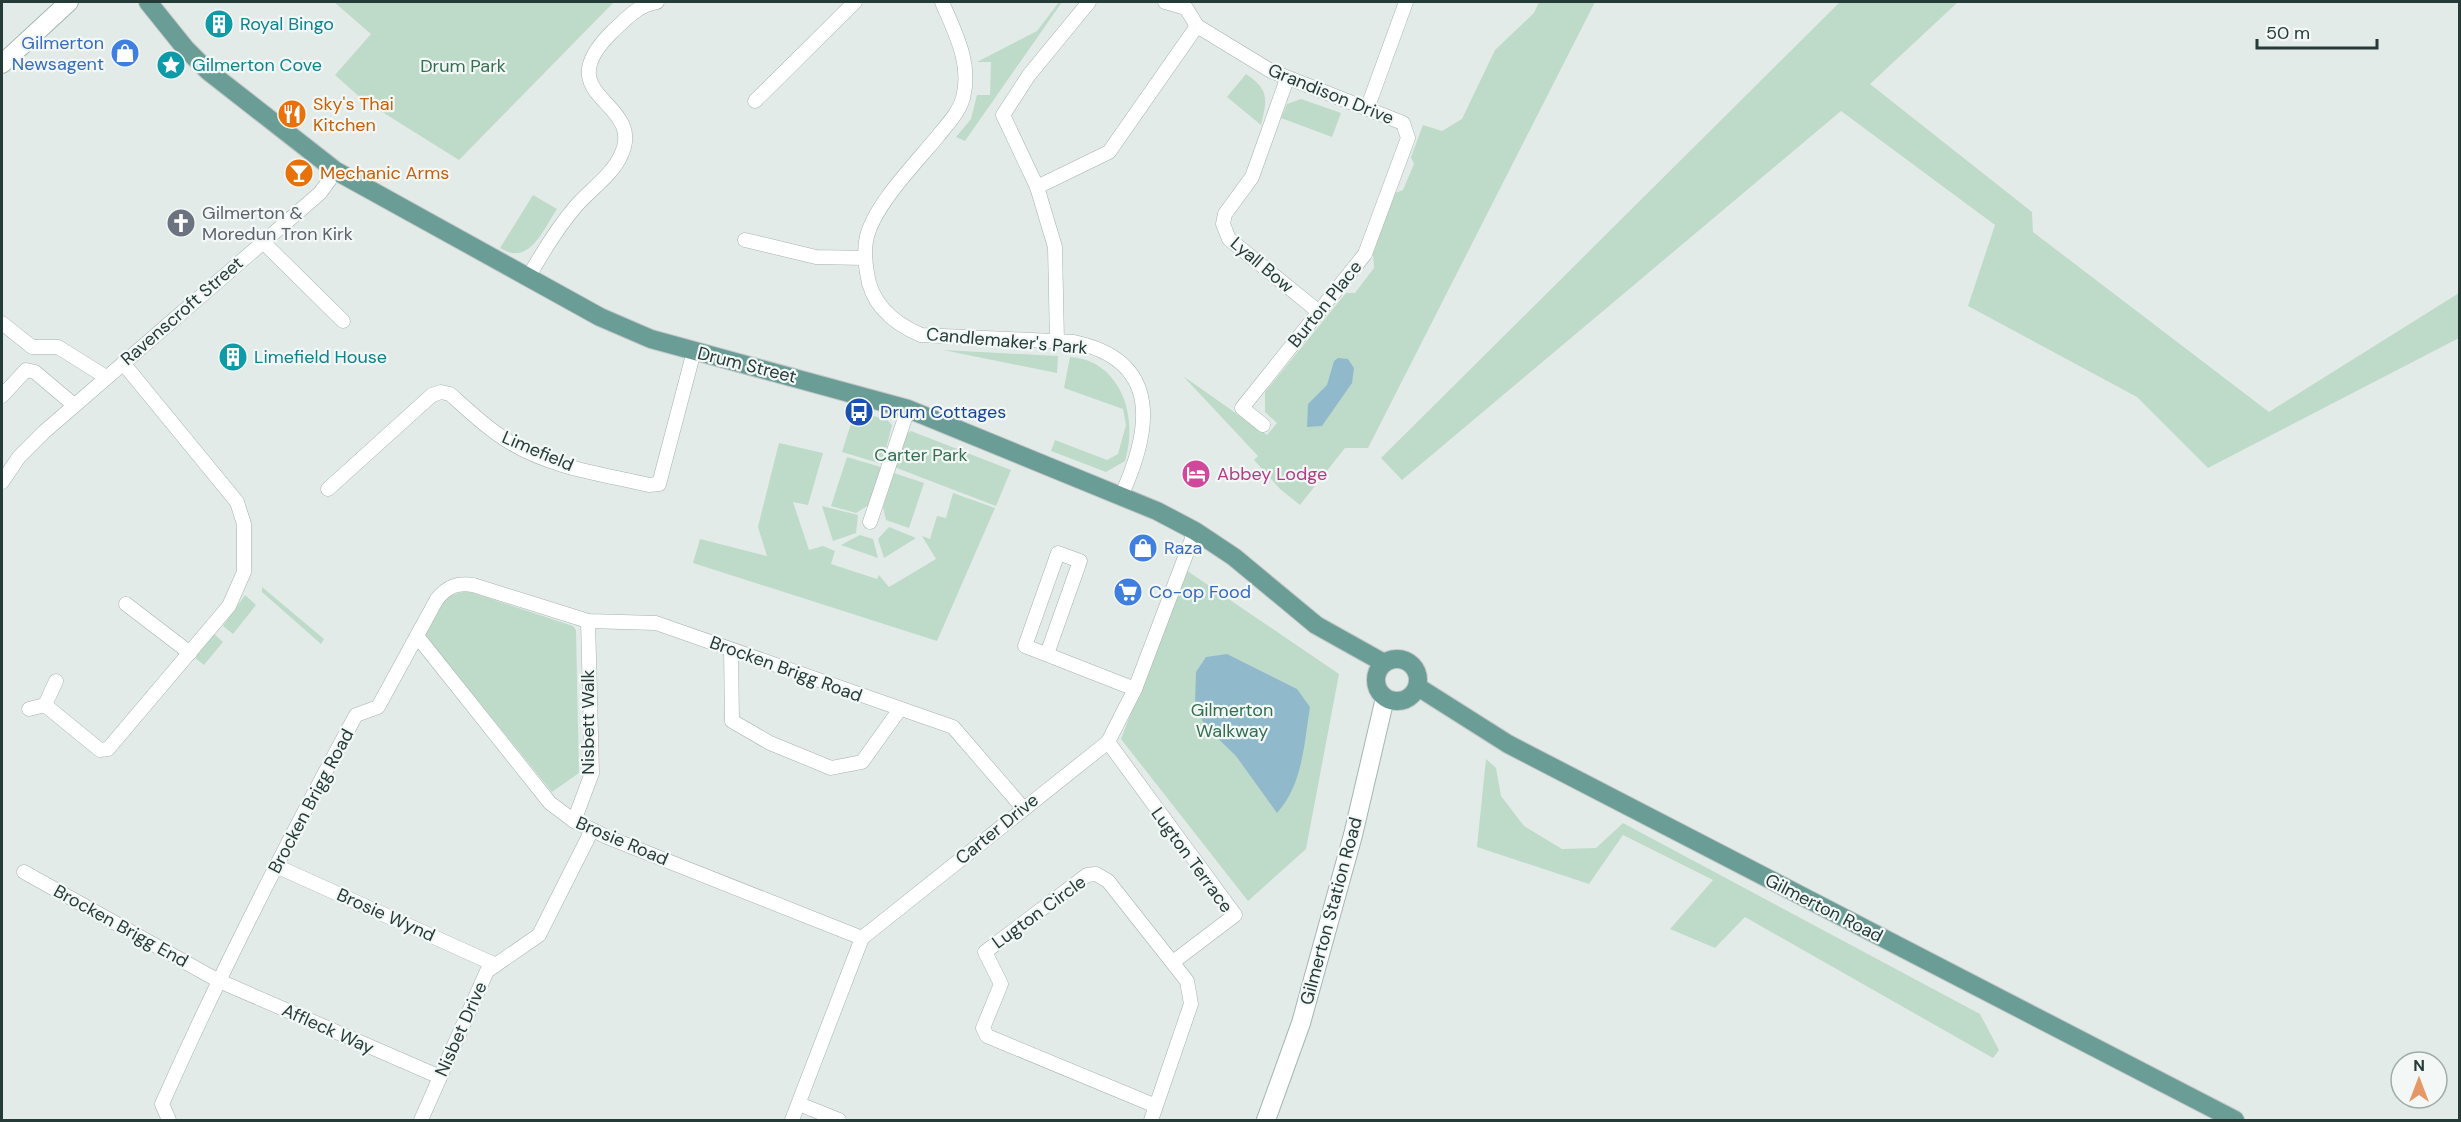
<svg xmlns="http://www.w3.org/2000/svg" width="2461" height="1122" viewBox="0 0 2461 1122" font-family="'DM Sans',sans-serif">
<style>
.green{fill:#bedbc9}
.water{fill:#90bacc}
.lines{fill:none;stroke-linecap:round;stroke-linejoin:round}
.street-casing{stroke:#a6b3b0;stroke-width:15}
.secondary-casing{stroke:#a2b6b2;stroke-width:20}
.primary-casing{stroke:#c2c8c7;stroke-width:20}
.street{stroke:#fff;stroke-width:14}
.secondary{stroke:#fff;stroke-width:18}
.primary{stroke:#6b9d97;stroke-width:18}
.labels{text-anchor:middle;stroke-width:4.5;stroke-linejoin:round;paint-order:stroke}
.culture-label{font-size:18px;fill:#0d838f;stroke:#f3f8f6;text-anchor:start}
.shop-label{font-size:18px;fill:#366cbe;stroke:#f3f8f6;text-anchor:start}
.park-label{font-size:18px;fill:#326f52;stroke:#f3f8f6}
.street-label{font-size:18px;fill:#243b38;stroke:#f3f8f6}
.food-label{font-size:18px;fill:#c56008;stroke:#f3f8f6;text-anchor:start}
.worship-label{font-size:18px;fill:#5b616d;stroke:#f3f8f6;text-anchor:start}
.transit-label{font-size:18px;fill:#164399;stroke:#f3f8f6;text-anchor:start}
.hotel-label{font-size:18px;fill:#b23c85;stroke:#f3f8f6;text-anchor:start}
</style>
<rect width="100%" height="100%" fill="#e3ebe9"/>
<g class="green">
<polygon points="334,2 614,2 459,160 363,100 335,75 371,34"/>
<polygon points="1059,2 1062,2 965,141 956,137 971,119 977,95 990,95 991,62 977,62 1037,31"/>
<polygon points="1539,2 1595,2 1368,448 1345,448 1300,505 1280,489 1254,460 1258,456 1183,376 1267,435 1277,423 1265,412 1265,392 1346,293 1355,293 1374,268 1373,254 1395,193 1403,190 1414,164 1411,157 1423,125 1442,131 1462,119 1495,50 1534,13"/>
<polygon points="1840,2 1958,2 1870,84 2032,212 2033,232 2269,412 2459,293 2459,338 2208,468 2137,397 1968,306 1995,225 1841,111 1402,480 1381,458"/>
<path d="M1246 74C1270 90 1267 100 1261 125L1227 97Z"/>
<polygon points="1301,99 1341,113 1332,137 1281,118 1287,104"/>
<path d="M533 195 557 209C543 230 529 267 500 248Z"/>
<polygon points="943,350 1058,356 1057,373"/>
<path d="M1070 357C1121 360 1139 418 1125 461L1106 472 1051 451 1055 440 1107 460 1118 454 1126 425 1123 409 1064 388Z"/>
<polygon points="864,413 887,420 892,425 882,464 842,452 854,414 863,416"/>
<polygon points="911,431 1011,470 996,506 894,467 905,435"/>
<polygon points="779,443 823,453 808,505 793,502 809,550 823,546 835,551 831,564 877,579 879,575 889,587 936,559 922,536 930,539 937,516 946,518 953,493 995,508 937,641 693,563 700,539 767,556 758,527"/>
<polygon points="847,457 884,468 872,503 856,513 831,506"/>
<polygon points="894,473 924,483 909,528 886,520 883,507"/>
<polygon points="822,506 858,515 856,533 833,541"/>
<polygon points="889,527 916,538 884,558 878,539"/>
<polygon points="860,535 873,539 878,558 841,545"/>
<polygon points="1186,570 1339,674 1306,849 1248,901 1121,739"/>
<polygon points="262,587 324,639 321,644 262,592"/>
<path d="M467 591 573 626 576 630 579 773 552 792 424 634C436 608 437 597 467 591Z"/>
<polygon points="245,595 256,605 233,634 223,626"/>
<polygon points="213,633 223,642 204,665 194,657"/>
<polygon points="1486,759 1496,768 1501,796 1524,826 1562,849 1596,848 1623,823 1980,1014 1999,1050 1993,1058 1745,917 1715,948 1670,929 1713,880 1623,835 1589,884 1477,847"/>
</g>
<g class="water">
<polygon points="1338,358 1348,359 1354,368 1352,383 1322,426 1307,427 1308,404 1327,385 1334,361"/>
<path d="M1227 654 1297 689 1310 707C1304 744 1303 784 1277 813L1236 756 1205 726 1195 705 1196 672 1206 657Z"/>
</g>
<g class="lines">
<g class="street-casing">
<g id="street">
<path d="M942 2C955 33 972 63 963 98 959 112 947 125 938 136 916 163 876 203 867 236 864 248 865 261 867 273 871 304 893 323 921 335L1074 342C1163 361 1151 431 1121 496"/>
<polyline points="1165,2 1186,8 1197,26 1271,71 1403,123 1408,138 1365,254 1242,408 1263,425"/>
<polyline points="1287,79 1252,177 1225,214 1223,224 1229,239 1319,312"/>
<polyline points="755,101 855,2"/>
<polyline points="1367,109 1406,2"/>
<polyline points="1037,187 1109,152 1197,26"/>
<polyline points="745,240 816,257 865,258"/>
<polyline points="263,242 343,321"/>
<path d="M528 278C542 253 557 228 576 206 590 190 613 174 621 155 647 100 544 98 613 31 627 18 638 5 657 2"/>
<polyline points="2,323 32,347 58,347 106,377"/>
<polyline points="1057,341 1055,247 1037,187 1003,115 1029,75 1089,2"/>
<polyline points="2,396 26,370 35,372 74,405"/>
<polyline points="2,482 19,457 44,432 320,193 336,171"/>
<path d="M328 489 432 395 441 392 450 394C469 411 489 430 511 443 552 468 603 474 649 485L659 484 694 351"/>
<polyline points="870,522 908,409"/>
<polyline points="126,604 190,653"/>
<polyline points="417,636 550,803 574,821 607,837 862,938"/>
<polyline points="731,650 732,721 770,743 831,768 862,762 900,709"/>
<polyline points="1047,654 1080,561 1058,553 1025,646 1135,689"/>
<polyline points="56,681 45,705 100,750 108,749 229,606 244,572 244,524 237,502 123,363"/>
<polyline points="29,709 45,705"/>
<polyline points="1108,742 1235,915 1173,962"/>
<polyline points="574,821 592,773 588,621"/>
<polyline points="276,866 496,965"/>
<polyline points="24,872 217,980 440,1077"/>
<polyline points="799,1104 839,1120"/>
<path d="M169 1120 162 1104C221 971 287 842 356 715L378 707 437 599C447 587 457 582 473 585L588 621 656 623 953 727 1023 808"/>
<polyline points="421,1120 487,971 539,935 592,830"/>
<polyline points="792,1120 862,938 1108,742 1135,689 1195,531"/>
<polyline points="1151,1120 1156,1106 1191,1004 1187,981 1108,881 1096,874 1087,875 985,952 1001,984 983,1028 987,1036 1156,1106"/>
</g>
</g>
<g class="secondary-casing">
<g id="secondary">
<polyline points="2,64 69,2"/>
<polyline points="1266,1120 1301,1023 1353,835 1385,698"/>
</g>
</g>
<g class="primary-casing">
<g id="primary">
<polyline points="148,2 185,48 208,71 336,171 600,317 651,339 908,409 1157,511 1195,531 1234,557 1316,625 1384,663"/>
<circle cx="1397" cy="680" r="21"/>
<polyline points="1418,687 1508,744 2235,1120"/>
</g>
</g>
<use href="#street" class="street"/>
<use href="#secondary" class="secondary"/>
<use href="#primary" class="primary"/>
</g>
<defs>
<g id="building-disc" transform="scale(1.5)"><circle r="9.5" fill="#0f9aa8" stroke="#f3f8f6"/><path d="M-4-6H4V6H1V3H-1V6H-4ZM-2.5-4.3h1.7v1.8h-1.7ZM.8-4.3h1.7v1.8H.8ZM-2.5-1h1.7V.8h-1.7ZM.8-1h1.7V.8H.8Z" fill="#fff"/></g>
<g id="shop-disc" transform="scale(1.5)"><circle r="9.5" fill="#3f7fe0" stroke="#f3f8f6"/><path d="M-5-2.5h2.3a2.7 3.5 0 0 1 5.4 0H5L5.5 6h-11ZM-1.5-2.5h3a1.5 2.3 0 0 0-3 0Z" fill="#fff"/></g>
<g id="sight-disc" transform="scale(1.5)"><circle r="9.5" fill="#0f9aa8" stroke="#f3f8f6"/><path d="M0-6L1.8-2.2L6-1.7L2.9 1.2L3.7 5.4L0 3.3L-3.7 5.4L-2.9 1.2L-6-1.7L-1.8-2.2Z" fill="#fff"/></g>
<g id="restaurant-disc" transform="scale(1.5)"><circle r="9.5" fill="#e8710a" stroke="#f3f8f6"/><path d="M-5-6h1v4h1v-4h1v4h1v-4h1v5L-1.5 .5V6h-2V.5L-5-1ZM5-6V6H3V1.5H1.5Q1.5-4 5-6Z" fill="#fff"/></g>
<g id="bar-disc" transform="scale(1.5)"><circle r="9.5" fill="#e8710a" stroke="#f3f8f6"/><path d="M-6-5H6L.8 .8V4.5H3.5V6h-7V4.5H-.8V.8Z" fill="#fff"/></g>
<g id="church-disc" transform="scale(1.5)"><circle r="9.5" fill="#6b7280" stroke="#f3f8f6"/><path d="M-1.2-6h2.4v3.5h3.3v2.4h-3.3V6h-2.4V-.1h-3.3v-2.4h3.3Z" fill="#fff"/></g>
<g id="bus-disc" transform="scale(1.5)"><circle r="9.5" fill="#1a4fb4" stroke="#f3f8f6"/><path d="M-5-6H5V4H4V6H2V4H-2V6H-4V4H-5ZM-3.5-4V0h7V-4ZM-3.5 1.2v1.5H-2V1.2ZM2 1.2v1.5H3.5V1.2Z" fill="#fff"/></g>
<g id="hotel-disc" transform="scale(1.5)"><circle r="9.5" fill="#d1479c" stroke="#f3f8f6"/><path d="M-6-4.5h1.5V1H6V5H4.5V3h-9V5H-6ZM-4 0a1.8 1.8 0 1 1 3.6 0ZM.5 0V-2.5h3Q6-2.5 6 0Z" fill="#fff"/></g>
<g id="supermarket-disc" transform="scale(1.5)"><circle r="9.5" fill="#3f7fe0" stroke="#f3f8f6"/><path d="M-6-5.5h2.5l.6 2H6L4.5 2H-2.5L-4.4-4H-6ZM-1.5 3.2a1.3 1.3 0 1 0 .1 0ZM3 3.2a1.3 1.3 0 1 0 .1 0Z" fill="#fff"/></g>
</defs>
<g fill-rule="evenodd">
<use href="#building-disc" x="219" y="24"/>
<use href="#shop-disc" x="125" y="53"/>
<use href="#sight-disc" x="171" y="65"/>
<use href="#restaurant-disc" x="292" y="114"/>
<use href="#bar-disc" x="299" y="173"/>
<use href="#church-disc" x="181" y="223"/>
<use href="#building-disc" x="233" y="357"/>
<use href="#bus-disc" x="859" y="412"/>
<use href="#hotel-disc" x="1196" y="474"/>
<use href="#shop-disc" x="1143" y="548"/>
<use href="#supermarket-disc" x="1128" y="592"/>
</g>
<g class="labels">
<g class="culture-label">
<text x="240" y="30">Royal Bingo</text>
<text x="192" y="71">Gilmerton Cove</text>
<text x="254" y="363">Limefield House</text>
</g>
<g class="shop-label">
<text x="104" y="49" text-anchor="end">Gilmerton<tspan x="104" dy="21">Newsagent</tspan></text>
<text x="1164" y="554">Raza</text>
<text x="1149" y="598">Co-op Food</text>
</g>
<g class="park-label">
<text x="463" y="72">Drum Park</text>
<text x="921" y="461">Carter Park</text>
<text x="1232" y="716">Gilmerton<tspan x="1232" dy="21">Walkway</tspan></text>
</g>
<g class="street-label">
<text transform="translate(1331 94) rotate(22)" y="6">Grandison Drive</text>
<text transform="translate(1262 265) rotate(40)" y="6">Lyall Bow</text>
<text transform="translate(1325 304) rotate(-51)" y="6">Burton Place</text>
<text transform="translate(182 311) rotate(-41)" y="6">Ravenscroft Street</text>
<text transform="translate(1007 341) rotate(5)" y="6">Candlemaker's Park</text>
<text transform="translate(747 365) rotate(14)" y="6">Drum Street</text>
<text transform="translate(538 451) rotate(23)" y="6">Limefield</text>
<text transform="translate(786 669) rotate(20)" y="6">Brocken Brigg Road</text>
<text transform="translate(588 722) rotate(-90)" y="6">Nisbett Walk</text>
<text transform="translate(311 801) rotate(-62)" y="6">Brocken Brigg Road</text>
<text transform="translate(997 829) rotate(-39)" y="6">Carter Drive</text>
<text transform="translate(622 841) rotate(23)" y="6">Brosie Road</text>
<text transform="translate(1192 860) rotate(54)" y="6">Lugton Terrace</text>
<text transform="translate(1824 908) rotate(27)" y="6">Gilmerton Road</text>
<text transform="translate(1331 911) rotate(-75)" y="6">Gilmerton Station Road</text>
<text transform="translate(1039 912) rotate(-36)" y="6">Lugton Circle</text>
<text transform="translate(386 915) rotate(24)" y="6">Brosie Wynd</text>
<text transform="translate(121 926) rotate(29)" y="6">Brocken Brigg End</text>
<text transform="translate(328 1029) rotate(24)" y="6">Affleck Way</text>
<text transform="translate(461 1029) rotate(-66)" y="6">Nisbet Drive</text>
</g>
<g class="food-label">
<text x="313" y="110">Sky's Thai<tspan x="313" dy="21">Kitchen</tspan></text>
<text x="320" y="179">Mechanic Arms</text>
</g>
<g class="worship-label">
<text x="202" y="219">Gilmerton &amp;<tspan x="202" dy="21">Moredun Tron Kirk</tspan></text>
</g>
<g class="transit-label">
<text x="880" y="418">Drum Cottages</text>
</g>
<g class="hotel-label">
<text x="1217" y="480">Abbey Lodge</text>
</g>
</g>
<rect width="2461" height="1122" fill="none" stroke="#243b38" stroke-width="6"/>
<g transform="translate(2419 1080)"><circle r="28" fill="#f3f8f6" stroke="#a0acaa" stroke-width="1.5"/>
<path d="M0-4.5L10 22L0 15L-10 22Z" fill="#e69766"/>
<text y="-9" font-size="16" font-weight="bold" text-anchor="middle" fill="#243b38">N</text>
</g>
<path d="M2257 39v9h120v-9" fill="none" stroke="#243b38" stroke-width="3"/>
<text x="2266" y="39" font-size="18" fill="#243b38" stroke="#f3f8f6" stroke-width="4.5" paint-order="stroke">50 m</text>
</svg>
